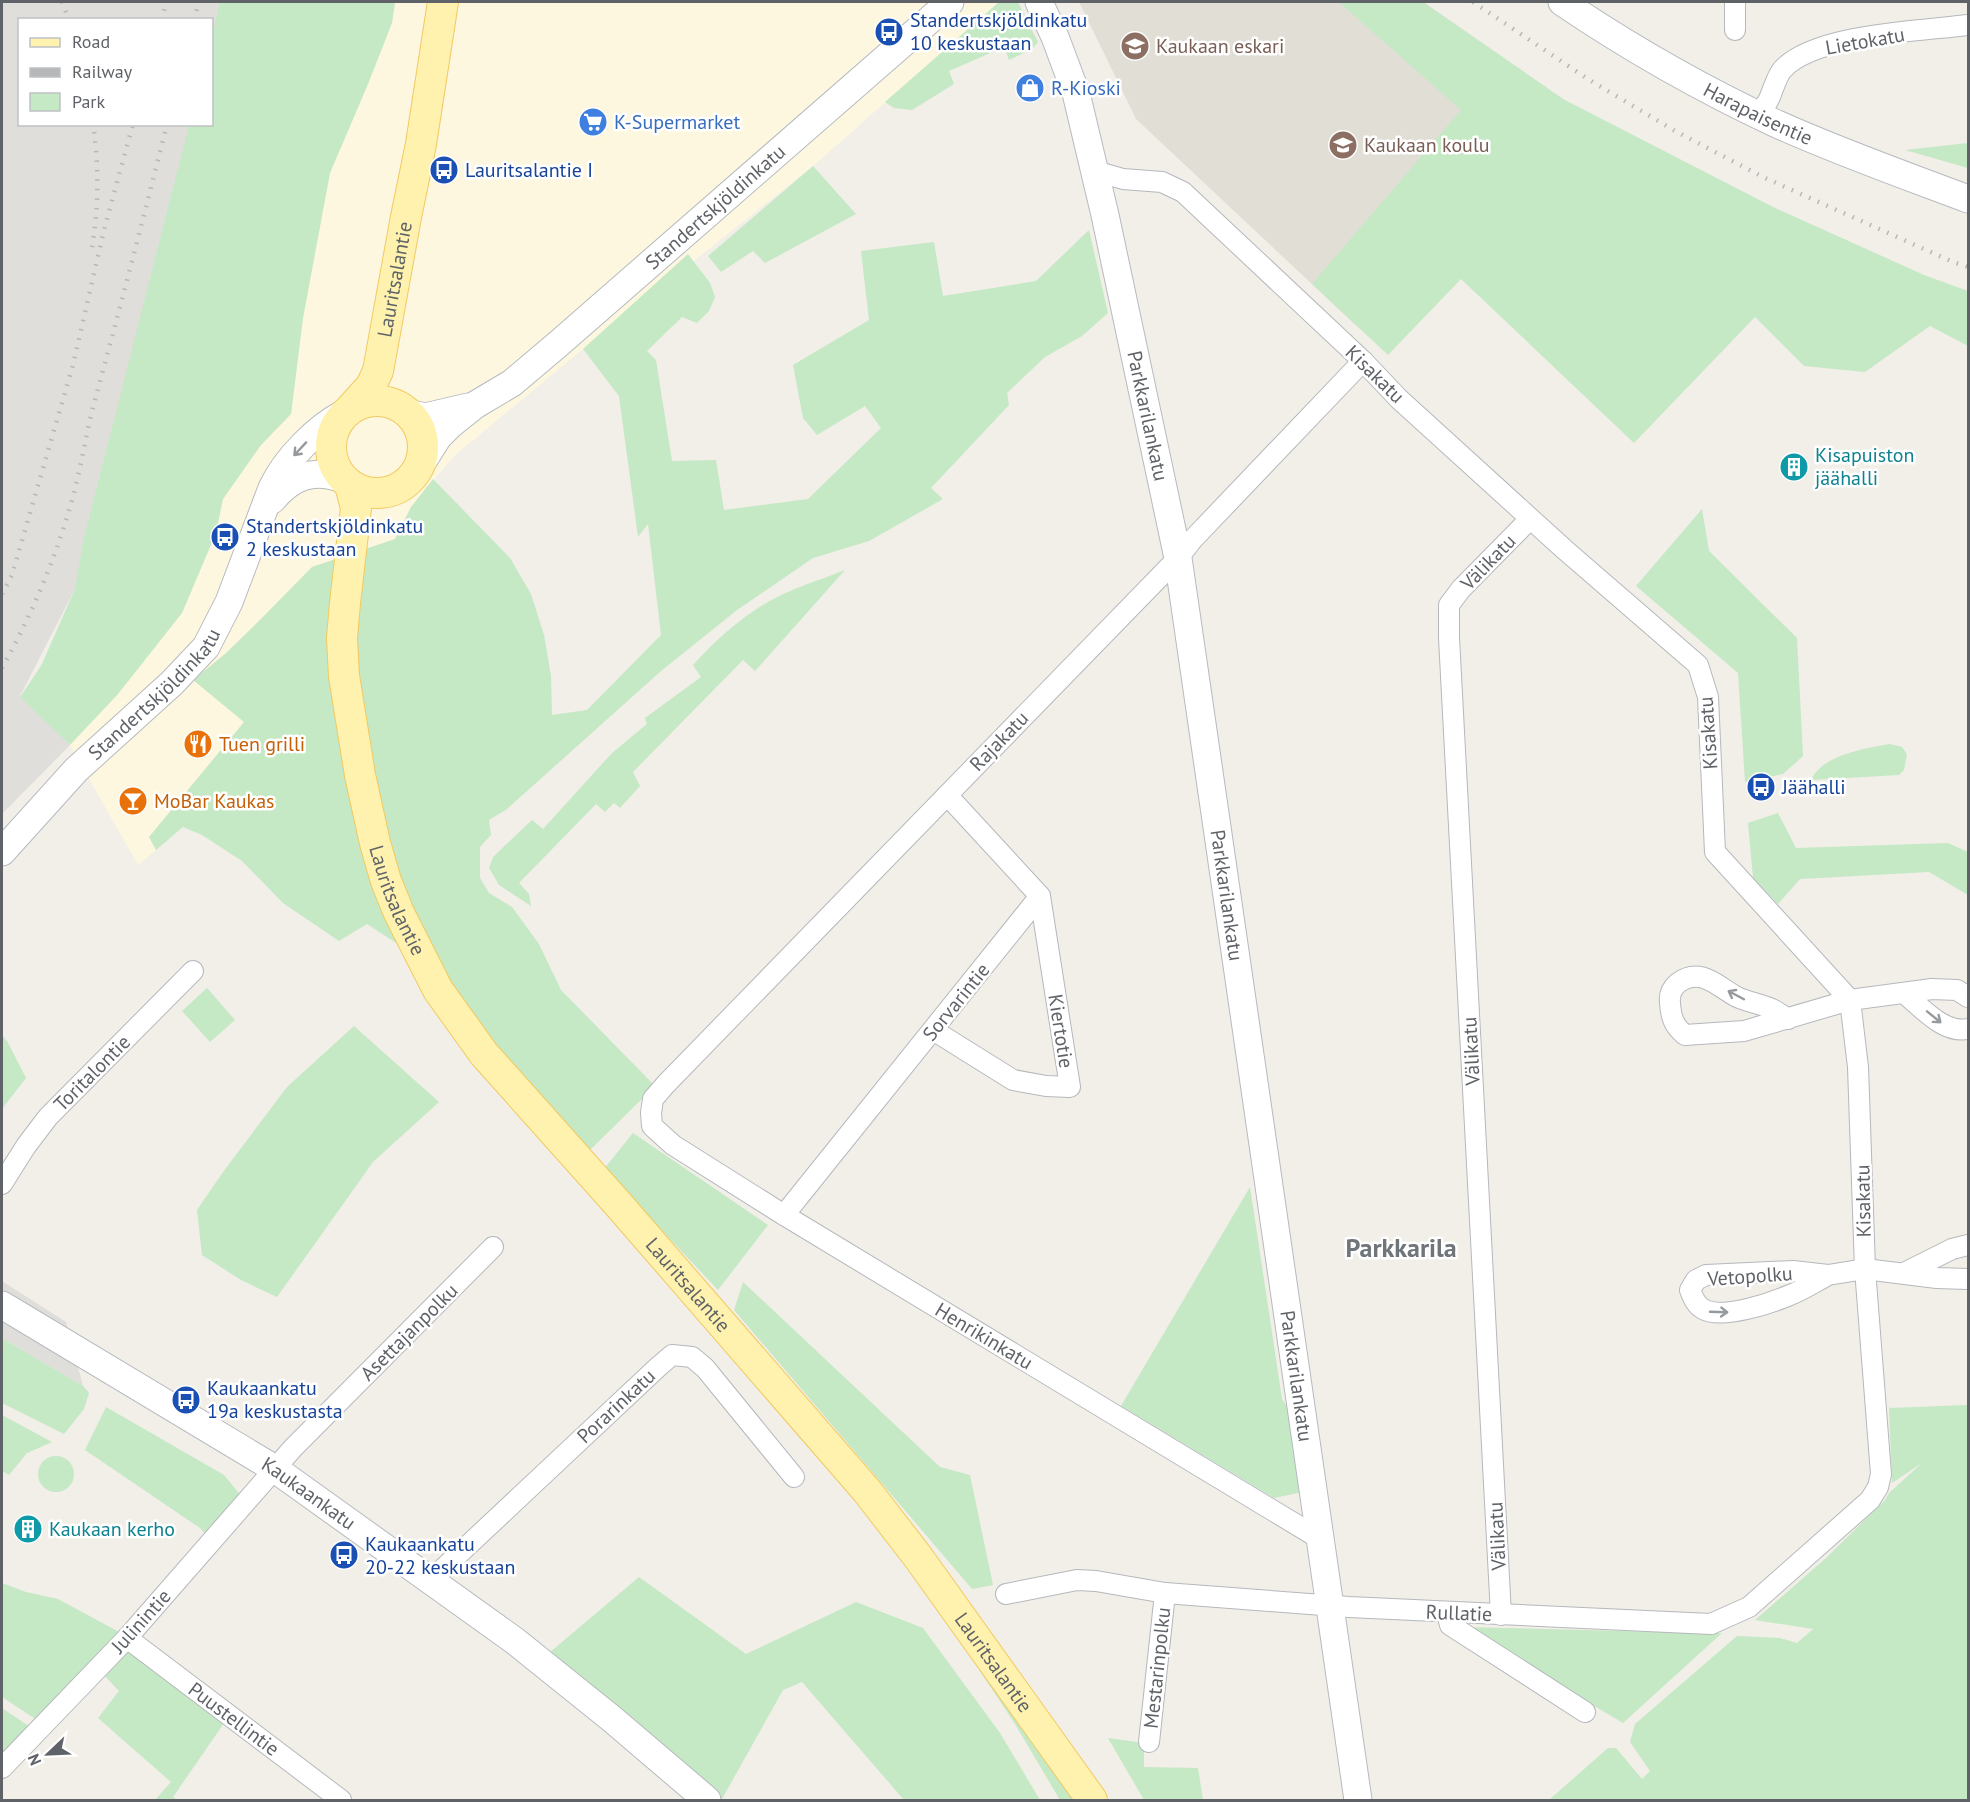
<svg xmlns="http://www.w3.org/2000/svg" width="1970" height="1802" viewBox="0 0 1970 1802" font-family="'PT Sans',sans-serif">
<style>
.commercial{fill:#fef7e0}
.industrial{fill:#e0deda}
.education{fill:#e1ded6}
.green{fill:#c5e8c5}
.lines{fill:none;stroke-linecap:round;stroke-linejoin:round}
.street-casing{stroke:#b5b8bc;stroke-width:22}
.secondary-casing{stroke:#b6babf;stroke-width:29}
.primary-casing{stroke:#f2c960;stroke-width:32}
.street{stroke:#fff;stroke-width:20}
.secondary{stroke:#fff;stroke-width:27}
.primary{stroke:#fff2af;stroke-width:30}
.rail{stroke:#b6b7b8;stroke-width:4.5;stroke-dasharray:1.5 8;stroke-linecap:butt}
.oneway{stroke:#979a9d}
.labels{text-anchor:middle;stroke-width:5;stroke-linejoin:round;paint-order:stroke}
.transit-label{font-size:20px;fill:#164399;stroke:#fff;text-anchor:start}
.street-label{font-size:20px;fill:#5f6368;stroke:#fff}
.education-label{font-size:20px;fill:#785e54;stroke:#fff;text-anchor:start}
.shop-label{font-size:20px;fill:#366cbe;stroke:#fff;text-anchor:start}
.culture-label{font-size:20px;fill:#0d838f;stroke:#fff;text-anchor:start}
.food-label{font-size:20px;fill:#c56008;stroke:#fff;text-anchor:start}
.district-label{font-size:26px;font-weight:bold;fill:#70757a;stroke:#fff}
</style>
<rect width="100%" height="100%" fill="#f1efe8"/>
<polygon class="commercial" points="395,2 999,2 813,166 583,349 454,456 411,507 395,539 312,567 260,620 225,654 194,680 244,722 149,837 156,850 138,865 70,745 118,694 182,613 216,533 223,499 261,445 291,414 303,318 330,173 368,84 392,23"/>
<g class="industrial">
<polygon points="2,2 221,2 212,39 212,20 20,20 20,124 191,125 76,587 20,696 70,745 2,814"/>
<polygon points="2,1281 66,1322 83,1386 2,1338"/>
</g>
<polygon class="education" points="1079,2 1423,2 1563,99 1361,330 1136,119"/>
<g class="green">
<polygon points="220,2 395,2 392,23 368,84 330,173 303,318 291,414 261,445 223,499 216,533 182,613 118,694 70,745 20,697 41,666 75,589 83,542 189,125 212,124 212,37"/>
<polygon points="999,2 1018,2 1038,42 1032,49 1009,60 1004,47 949,71 954,84 912,110 894,108 885,102"/>
<polygon points="1339,2 1423,2 1563,99 1773,207 1924,275 1968,291 1968,346 1930,326 1865,372 1804,366 1755,317 1634,443 1461,279 1388,355 1312,284 1461,110"/>
<polygon points="1968,143 1968,168 1905,150"/>
<polygon points="813,166 856,214 765,263 753,251 721,272 708,256"/>
<polygon points="1089,230 1108,313 1082,336 1045,357 1007,393 1009,405 931,488 943,499 869,541 813,558 737,610 661,671 507,809 489,820 491,835 480,847 480,878 489,893 512,907 539,944 561,990 655,1086 587,1153 519,1079 441,972 367,924 339,941 283,903 242,861 202,835 183,827 156,850 149,837 244,722 193,680 225,654 260,620 312,567 395,539 411,507 433,479 510,558 531,594 544,635 551,676 552,715 587,710 661,635 648,524 638,537 619,396 583,349 688,254 710,283 715,297 709,311 697,323 682,317 647,351 656,360 672,461 716,460 724,510 808,499 881,428 865,406 817,435 803,418 793,365 869,320 861,251 934,242 943,296 1036,281"/>
<polygon points="1702,509 1709,551 1797,638 1803,756 1783,774 1745,782 1738,673 1636,586"/>
<path d="M845 570 755 671 743 660 633 772 640 786 620 808 614 803 605 812 596 804 519 883 529 894 531 906 499 885 489 868 493 857 532 820 543 829 612 753 647 724 645 718 701 677 693 665C715 641 740 618 768 602 790 589 820 580 845 570Z"/>
<path d="M1890 744 1902 747 1907 754 1904 770 1899 775 1811 780C1822 755 1866 748 1890 744Z"/>
<polygon points="1778,813 1796,848 1948,843 1968,852 1968,895 1929,872 1800,879 1778,904 1753,878 1748,823"/>
<polygon points="207,988 235,1020 210,1042 182,1011"/>
<polygon points="354,1026 439,1102 373,1162 277,1297 241,1280 202,1255 197,1210 223,1172 287,1087"/>
<polygon points="2,1035 7,1041 26,1078 2,1109"/>
<polygon points="633,1133 768,1225 718,1290 604,1169"/>
<polygon points="1250,1187 1282,1399 1292,1414 1303,1492 1274,1498 1121,1406"/>
<polygon points="743,1282 940,1467 970,1475 993,1585 972,1589 734,1310"/>
<polygon points="2,1338 83,1386 89,1393 84,1409 64,1434 2,1403"/>
<polygon points="1968,1405 1968,1800 1549,1800 1608,1748 1616,1748 1642,1779 1650,1771 1630,1742 1635,1724 1737,1636 1780,1638 1797,1643 1813,1629 1755,1620 1826,1558 1885,1500 1889,1493 1922,1463 1892,1483 1889,1408"/>
<polygon points="106,1407 224,1475 242,1497 207,1536 200,1528 85,1450"/>
<polygon points="2,1415 52,1442 27,1453 9,1475 2,1471"/>
<circle cx="56" cy="1474" r="18"/>
<polygon points="639,1577 746,1654 856,1602 923,1628 1000,1733 1040,1800 904,1800 802,1682 783,1690 722,1799 611,1703 549,1653"/>
<polygon points="2,1583 26,1592 58,1599 121,1633 37,1720 2,1697"/>
<polygon points="1462,1627 1700,1633 1722,1633 1623,1723"/>
<polygon points="124,1653 133,1653 224,1723 173,1797 177,1800 155,1800 171,1782 98,1718 119,1691 103,1674"/>
<polygon points="976,1665 983,1665 1079,1800 1060,1800 1015,1724"/>
<polygon points="2,1708 30,1727 2,1757"/>
<polygon points="1108,1738 1144,1743 1144,1767 1198,1768 1203,1800 1144,1800"/>
</g>
<g class="lines">
<g class="street-casing">
<g id="street">
<polyline points="1735,2 1735,30"/>
<path d="M1758 115C1762 110 1766 105 1769 99 1773 90 1776 78 1782 70 1814 34 1921 31 1968 25"/>
<path d="M1904 993C1922 1008 1944 1034 1968 1029"/>
<path d="M1788 1019C1783 1016 1778 1012 1772 1009 1761 1004 1748 1002 1737 997 1718 987 1701 966 1678 983 1672 988 1669 995 1670 1003 1671 1018 1674 1026 1685 1035L1744 1031 1850 1000 1932 989 1957 990 1968 997"/>
<polyline points="933,1030 1013,1080 1046,1086 1070,1087 1040,896"/>
<polyline points="2,1184 26,1146 48,1117 193,971"/>
<polyline points="784,1215 1040,896 947,795"/>
<polyline points="1904,1273 1952,1249 1968,1245"/>
<path d="M1828 1275C1815 1282 1803 1290 1790 1295 1771 1303 1722 1320 1703 1309 1696 1305 1693 1298 1690 1290L1696 1280 1706 1275 1793 1271 1828 1275 1865 1269 1937 1278 1968 1279"/>
<polyline points="1320,1539 784,1215 673,1145 652,1126 651,1113 653,1099 666,1084 1178,558 1193,539 1363,361"/>
<polyline points="431,1580 658,1367 672,1355 692,1357 705,1368 794,1477"/>
<polyline points="1006,1594 1077,1580 1096,1581 1165,1593 1349,1607 1711,1624 1749,1607 1870,1500 1878,1487 1881,1474 1865,1269 1858,1067 1850,1000 1715,852 1708,697 1698,665 1564,549 1399,399 1363,361 1183,192 1162,182 1123,179 1095,171"/>
<polyline points="1447,1613 1450,1625 1585,1712"/>
<polyline points="1501,1615 1449,638 1449,605 1461,589 1530,519"/>
<polyline points="127,1638 341,1800"/>
<polyline points="1149,1742 1165,1593"/>
<polyline points="2,1768 127,1638 293,1448 493,1247"/>
</g>
</g>
<g class="secondary-casing">
<g id="secondary">
<path id="s1" d="M1039 2 1055 37 1076 93 1105 215 1178 558 1358 1800"/>
<path id="s2" d="M1562 2C1630 48 1702 89 1777 124 1839 152 1904 175 1968 199"/>
<polyline points="408,413 425,417 468,407"/>
<path id="s3" d="M421 464 438 437 450 425 475 405 512 383 557 345 950 2"/>
<path d="M272 500C292 476 313 468 343 479"/>
<path id="s4" d="M2 852 76 770 172 683 206 647 229 602 272 488C286 459 316 428 345 413"/>
<path id="s5" d="M2 1305 275 1469 515 1641 612 1719 707 1800"/>
</g>
</g>
<g class="primary-casing">
<g id="primary">
<circle cx="377" cy="447" r="46"/>
<path id="s6" d="M352 407 371 386 378 371 406 217 421 144 443 2"/>
<path id="s7" d="M350 485 356 508 345 603 342 638 344 676 360 775 375 843 386 881 399 913 438 990 484 1054 618 1204 867 1491 918 1557 1092 1800"/>
</g>
</g>
<use href="#street" class="street"/>
<use href="#secondary" class="secondary"/>
<use href="#primary" class="primary"/>
<g class="rail">
<polyline points="62,2 69,20"/>
<polyline points="1473,2 1588,79 1675,131 1765,178 1953,262 1968,267"/>
<polyline points="162,20 166,2"/>
<polyline points="194,20 199,2"/>
<path d="M92 247C99 207 99 165 93 124"/>
<polyline points="2,594 12,575 73,365 104,230 133,124"/>
<path d="M2 668C31 616 56 558 72 500 80 471 85 441 92 411 118 316 143 220 167 124"/>
</g>
</g>
<defs><path id="oneway-shaft" d="M-6 0H5M1.5-3L5.5 0L1.5 3" fill="none" stroke-width="1.6" stroke-linecap="round" stroke-linejoin="round" transform="scale(1.5)"/></defs>
<g class="oneway">
<use href="#oneway-shaft" transform="translate(300 449) rotate(133)"/>
<use href="#oneway-shaft" transform="translate(1736 995) rotate(-152)"/>
<use href="#oneway-shaft" transform="translate(1934 1017) rotate(39)"/>
<use href="#oneway-shaft" transform="translate(1719 1312) rotate(2)"/>
</g>
<defs>
<g id="bus-disc" transform="scale(1.5)"><circle r="9.5" fill="#1a4fb4" stroke="#fff"/><path d="M-5-6H5V4H4V6H2V4H-2V6H-4V4H-5ZM-3.5-4V0h7V-4ZM-3.5 1.2v1.5H-2V1.2ZM2 1.2v1.5H3.5V1.2Z" fill="#fff"/></g>
<g id="school-disc" transform="scale(1.5)"><circle r="9.5" fill="#8d6e63" stroke="#fff"/><path d="M0-5L7-2L0 1L-7-2ZM-4 1L0 2.5L4 1V4Q0 6-4 4Z" fill="#fff"/></g>
<g id="shop-disc" transform="scale(1.5)"><circle r="9.5" fill="#3f7fe0" stroke="#fff"/><path d="M-5-2.5h2.3a2.7 3.5 0 0 1 5.4 0H5L5.5 6h-11ZM-1.5-2.5h3a1.5 2.3 0 0 0-3 0Z" fill="#fff"/></g>
<g id="supermarket-disc" transform="scale(1.5)"><circle r="9.5" fill="#3f7fe0" stroke="#fff"/><path d="M-6-5.5h2.5l.6 2H6L4.5 2H-2.5L-4.4-4H-6ZM-1.5 3.2a1.3 1.3 0 1 0 .1 0ZM3 3.2a1.3 1.3 0 1 0 .1 0Z" fill="#fff"/></g>
<g id="building-disc" transform="scale(1.5)"><circle r="9.5" fill="#0f9aa8" stroke="#fff"/><path d="M-4-6H4V6H1V3H-1V6H-4ZM-2.5-4.3h1.7v1.8h-1.7ZM.8-4.3h1.7v1.8H.8ZM-2.5-1h1.7V.8h-1.7ZM.8-1h1.7V.8H.8Z" fill="#fff"/></g>
<g id="restaurant-disc" transform="scale(1.5)"><circle r="9.5" fill="#e8710a" stroke="#fff"/><path d="M-5-6h1v4h1v-4h1v4h1v-4h1v5L-1.5 .5V6h-2V.5L-5-1ZM5-6V6H3V1.5H1.5Q1.5-4 5-6Z" fill="#fff"/></g>
<g id="bar-disc" transform="scale(1.5)"><circle r="9.5" fill="#e8710a" stroke="#fff"/><path d="M-6-5H6L.8 .8V4.5H3.5V6h-7V4.5H-.8V.8Z" fill="#fff"/></g>
</defs>
<g fill-rule="evenodd">
<use href="#bus-disc" x="889" y="32"/>
<use href="#school-disc" x="1135" y="46"/>
<use href="#shop-disc" x="1030" y="88"/>
<use href="#supermarket-disc" x="593" y="122"/>
<use href="#school-disc" x="1343" y="145"/>
<use href="#bus-disc" x="444" y="170"/>
<use href="#building-disc" x="1794" y="467"/>
<use href="#bus-disc" x="225" y="537"/>
<use href="#restaurant-disc" x="198" y="744"/>
<use href="#bus-disc" x="1761" y="787"/>
<use href="#bar-disc" x="133" y="801"/>
<use href="#bus-disc" x="186" y="1400"/>
<use href="#building-disc" x="28" y="1529"/>
<use href="#bus-disc" x="344" y="1555"/>
</g>
<g class="labels">
<g class="transit-label">
<text x="910" y="27">Standertskjöldinkatu<tspan x="910" dy="23">10 keskustaan</tspan></text>
<text x="465" y="177">Lauritsalantie I</text>
<text x="246" y="533">Standertskjöldinkatu<tspan x="246" dy="23">2 keskustaan</tspan></text>
<text x="1782" y="794">Jäähalli</text>
<text x="207" y="1395">Kaukaankatu<tspan x="207" dy="23">19a keskustasta</tspan></text>
<text x="365" y="1551">Kaukaankatu<tspan x="365" dy="23">20-22 keskustaan</tspan></text>
</g>
<g class="street-label">
<text transform="translate(1865 41) rotate(-10)" y="7">Lietokatu</text>
<text dy="7" stroke="none"><textPath href="#s2" startOffset="226">Harapaisentie</textPath></text>
<text dy="7" stroke="none"><textPath href="#s3" startOffset="393">Standertskjöldinkatu</textPath></text>
<text dy="7" stroke="none"><textPath href="#s6" startOffset="138">Lauritsalantie</textPath></text>
<text transform="translate(1375 374) rotate(44)" y="7">Kisakatu</text>
<text dy="7" stroke="none"><textPath href="#s1" startOffset="429">Parkkarilankatu</textPath></text>
<text transform="translate(1488 562) rotate(-46)" y="7">Välikatu</text>
<text dy="7" stroke="none"><textPath href="#s4" startOffset="220">Standertskjöldinkatu</textPath></text>
<text transform="translate(1708 733) rotate(-94)" y="7">Kisakatu</text>
<text transform="translate(999 741) rotate(-46)" y="7">Rajakatu</text>
<text dy="7" stroke="none"><textPath href="#s1" startOffset="915">Parkkarilankatu</textPath></text>
<text dy="7" stroke="none"><textPath href="#s7" startOffset="424">Lauritsalantie</textPath></text>
<text transform="translate(956 1002) rotate(-51)" y="7">Sorvarintie</text>
<text transform="translate(1061 1031) rotate(81)" y="7">Kiertotie</text>
<text transform="translate(1471 1051) rotate(-93)" y="7">Välikatu</text>
<text transform="translate(92 1073) rotate(-45)" y="7">Toritalontie</text>
<text transform="translate(1863 1201) rotate(-91)" y="7">Kisakatu</text>
<text transform="translate(1750 1276) rotate(-4)" y="7">Vetopolku</text>
<text dy="7" stroke="none"><textPath href="#s7" startOffset="910">Lauritsalantie</textPath></text>
<text transform="translate(409 1332) rotate(-45)" y="7">Asettajanpolku</text>
<text transform="translate(984 1336) rotate(31)" y="7">Henrikinkatu</text>
<text dy="7" stroke="none"><textPath href="#s1" startOffset="1401">Parkkarilankatu</textPath></text>
<text transform="translate(616 1406) rotate(-43)" y="7">Porarinkatu</text>
<text dy="7" stroke="none"><textPath href="#s5" startOffset="360">Kaukaankatu</textPath></text>
<text transform="translate(1497 1536) rotate(-93)" y="7">Välikatu</text>
<text transform="translate(1459 1613) rotate(2)" y="7">Rullatie</text>
<text transform="translate(141 1621) rotate(-48)" y="7">Julinintie</text>
<text dy="7" stroke="none"><textPath href="#s7" startOffset="1396">Lauritsalantie</textPath></text>
<text transform="translate(1157 1668) rotate(-84)" y="7">Mestarinpolku</text>
<text transform="translate(234 1719) rotate(37)" y="7">Puustellintie</text>
</g>
<g class="education-label">
<text x="1156" y="53">Kaukaan eskari</text>
<text x="1364" y="152">Kaukaan koulu</text>
</g>
<g class="shop-label">
<text x="1051" y="95">R-Kioski</text>
<text x="614" y="129">K-Supermarket</text>
</g>
<g class="culture-label">
<text x="1815" y="462">Kisapuiston<tspan x="1815" dy="23">jäähalli</tspan></text>
<text x="49" y="1536">Kaukaan kerho</text>
</g>
<g class="food-label">
<text x="219" y="751">Tuen grilli</text>
<text x="154" y="808">MoBar Kaukas</text>
</g>
<g class="district-label">
<text x="1401" y="1257">Parkkarila</text>
</g>
</g>
<rect width="1970" height="1802" fill="none" stroke="#5f6368" stroke-width="6"/>
<rect x="18" y="18" width="195" height="108" fill="#ffffff" stroke="#bfc1c3" stroke-width="1.5"/>
<rect x="30" y="38" width="30" height="9" fill="#fff2af" stroke="#bfc1c3" stroke-width="1.5"/>
<text x="72" y="48" font-size="18" fill="#5f6368">Road</text>
<rect x="30" y="68" width="30" height="9" fill="#b6b7b8" stroke="#bfc1c3" stroke-width="1.5"/>
<text x="72" y="78" font-size="18" fill="#5f6368">Railway</text>
<rect x="30" y="93" width="30" height="18" fill="#c5e8c5" stroke="#bfc1c3" stroke-width="1.5"/>
<text x="72" y="108" font-size="18" fill="#5f6368">Park</text>
<g transform="translate(48 1754) rotate(247)" stroke="#ffffff" stroke-width="4.5" paint-order="stroke">
<path d="M0-4.5L10 22L0 15L-10 22Z" fill="#5f6368"/>
<text y="-9" font-size="16" font-weight="bold" text-anchor="middle" fill="#5f6368">N</text>
</g>
</svg>
